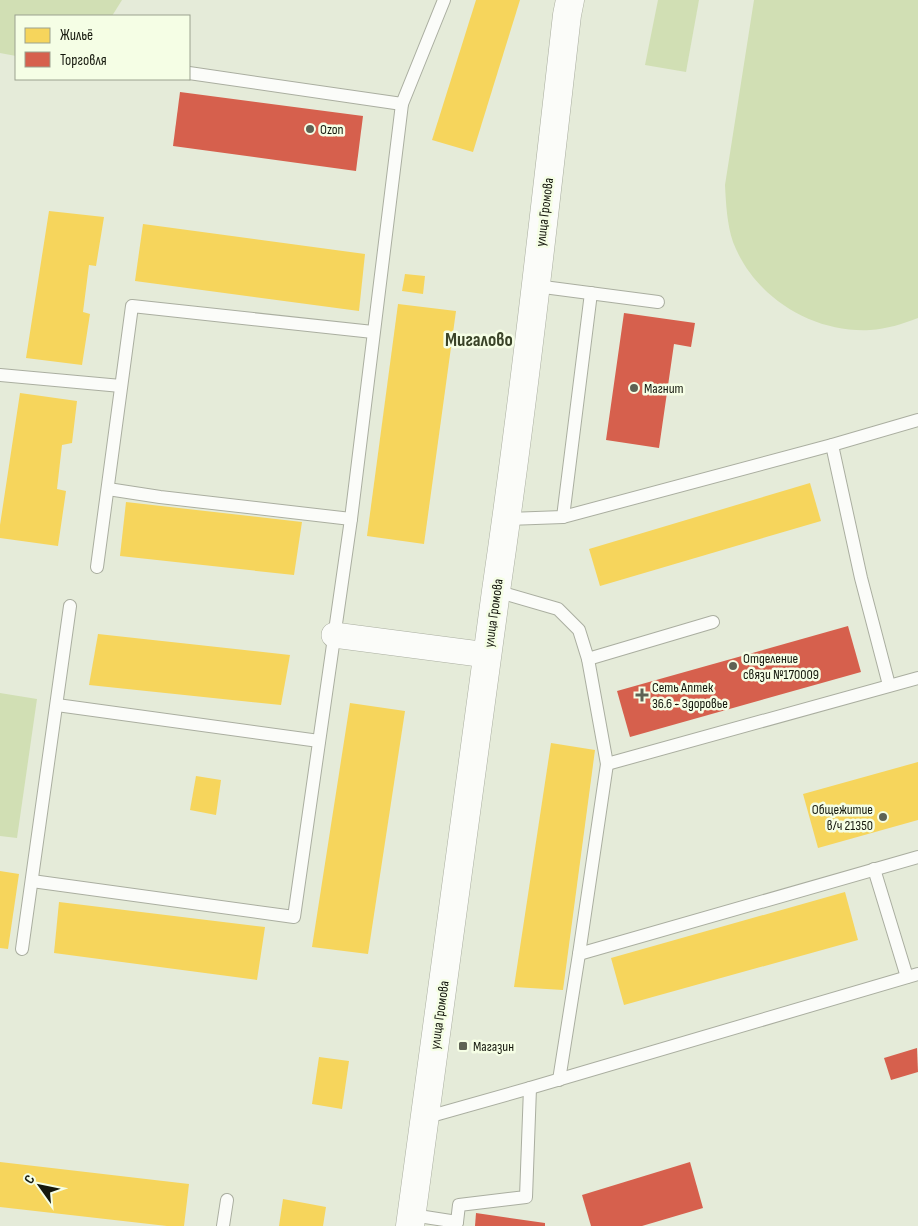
<svg xmlns="http://www.w3.org/2000/svg" width="918" height="1226" viewBox="0 0 918 1226" font-family="'Sofia Sans Condensed',sans-serif">
<style>
.green{fill:#d1dfb4}
.homes{fill:#f6d55c}
.shops{fill:#d6604d}
.lines{fill:none;stroke-linecap:round;stroke-linejoin:round}
.service-casing{stroke:#aaaea0;stroke-width:14}
.minor-casing{stroke:#aaaea0;stroke-width:26}
.tertiary-casing{stroke:#aaaea0;stroke-width:29}
.service{stroke:#fbfcf9;stroke-width:12}
.minor{stroke:#fbfcf9;stroke-width:25}
.tertiary{stroke:#fbfcf9;stroke-width:28}
.poi-dot{fill:#5e6254;stroke:#f5fee5;stroke-width:2}
.labels{text-anchor:middle;stroke-width:5;stroke-linejoin:round;paint-order:stroke}
.poi-label{font-size:14px;fill:#15180d;stroke:#f5fee5;text-anchor:start}
.street-label{font-size:14px;fill:#15180d;stroke:#f5fee5}
.district-label{font-size:19px;font-weight:bold;fill:#3a4328;stroke:#f5fee5}
</style>
<rect width="100%" height="100%" fill="#e5ebd9"/>
<g class="green">
<polygon points="0,0 122,0 112,16 16,16 16,56 0,53"/>
<polygon points="658,0 699,0 686,72 645,65"/>
<path d="M754 0H918V318C902 324 887 329 870 330 812 333 754 297 733 242 727 224 726 204 725 185Z"/>
<polygon points="0,693 37,699 17,838 0,836"/>
</g>
<g class="homes">
<polygon points="476,0 520,0 473,152 432,140"/>
<polygon points="49,211 104,217 96,266 89,265 83,312 90,314 82,365 26,358"/>
<polygon points="143,224 365,254 359,311 135,281"/>
<polygon points="405,274 425,276 423,294 402,291"/>
<polygon points="398,304 456,311 424,544 367,536"/>
<polygon points="20,393 77,401 72,443 62,445 57,489 66,491 58,546 0,538 0,525"/>
<polygon points="810,483 821,521 600,586 589,549"/>
<polygon points="126,502 302,522 294,575 120,556"/>
<polygon points="98,634 290,655 281,705 89,685"/>
<polygon points="350,703 405,711 368,954 312,947"/>
<polygon points="551,743 595,750 563,990 514,987"/>
<polygon points="918,762 918,820 818,848 803,794"/>
<polygon points="196,776 221,780 216,815 190,810"/>
<polygon points="0,871 19,874 8,949 0,948"/>
<polygon points="845,892 858,940 624,1005 611,958"/>
<polygon points="59,902 265,927 257,980 54,953"/>
<polygon points="319,1057 349,1061 342,1109 312,1104"/>
<polygon points="0,1162 189,1184 184,1226 167,1226 0,1207"/>
<polygon points="283,1199 326,1207 323,1226 279,1226"/>
</g>
<g class="shops">
<polygon points="180,92 363,116 356,171 173,146"/>
<polygon points="624,313 695,323 691,347 674,344 659,448 606,440"/>
<polygon points="848,626 861,672 630,737 617,691"/>
<polygon points="917,1048 918,1072 891,1080 884,1058"/>
<polygon points="690,1162 703,1208 642,1226 591,1226 582,1195"/>
<polygon points="476,1213 545,1223 545,1226 475,1226"/>
</g>
<g class="lines">
<g class="service-casing">
<g id="service">
<polyline points="189,73 402,104"/>
<polyline points="536,286 658,302"/>
<polyline points="0,375 121,386"/>
<polyline points="832,445 861,578 889,685"/>
<polyline points="108,489 160,497 351,519"/>
<polyline points="563,517 591,293"/>
<polyline points="506,519 563,517 832,445 918,420"/>
<polyline points="97,567 132,306 373,332"/>
<polyline points="496,591 558,609 579,630 588,659 607,764 918,678"/>
<polyline points="588,659 713,622"/>
<polyline points="57,705 319,741"/>
<polyline points="874,869 907,977"/>
<polyline points="32,881 294,917 351,519 402,104 444,0"/>
<polyline points="22,949 70,606"/>
<polyline points="579,954 918,857"/>
<polyline points="559,1080 579,954 607,764"/>
<polyline points="424,1118 530,1088 918,974"/>
<polyline points="412,1215 457,1222 456,1226"/>
<polyline points="457,1222 459,1205 526,1197 530,1088"/>
<polyline points="223,1226 227,1200"/>
</g>
</g>
<g class="minor-casing">
<polyline id="minor" points="334,635 487,655"/>
</g>
<g class="tertiary-casing">
<path id="tertiary" d="M410 1226 496 591C524 399 545 207 567 15L570 0"/>
</g>
<use href="#service" class="service"/>
<use href="#minor" class="minor"/>
<use href="#tertiary" class="tertiary"/>
</g>
<g class="poi-dot">
<circle cx="310" cy="129" r="5"/>
<circle cx="634" cy="388" r="5"/>
<circle cx="733" cy="666" r="5"/>
<path d="M639.5 687.5h5v5h5v5h-5v5h-5v-5h-5v-5h5z"/>
<circle cx="883" cy="817" r="5"/>
<rect x="458" y="1041" width="10" height="10" rx="2.5"/>
</g>
<g class="labels">
<g class="poi-label">
<text x="320" y="134">Ozon</text>
<text x="644" y="393">Магнит</text>
<text x="743" y="663">Отделение<tspan x="743" dy="16">связи №170009</tspan></text>
<text x="652" y="692">Сеть Аптек<tspan x="652" dy="16">36.6 - Здоровье</tspan></text>
<text x="873" y="814" text-anchor="end">Общежитие<tspan x="873" dy="16">в/ч 21350</tspan></text>
<text x="473" y="1051">Магазин</text>
</g>
<g class="street-label">
<text transform="translate(544 212) rotate(-83)" y="5">улица Громова</text>
<text transform="translate(493 613) rotate(-82)" y="5">улица Громова</text>
<text transform="translate(439 1015) rotate(-82)" y="5">улица Громова</text>
</g>
<g class="district-label">
<text x="479" y="346">Мигалово</text>
</g>
</g>
<rect x="15" y="15" width="175" height="65" fill="#f5fee5" stroke="#9ba28f"/>
<rect x="25" y="28" width="25" height="15" fill="#f6d55c" stroke="#9ba28f"/>
<text x="60" y="40" font-size="15" fill="#15180d">Жильё</text>
<rect x="25" y="52" width="25" height="15" fill="#d6604d" stroke="#9ba28f"/>
<text x="60" y="65" font-size="15" fill="#15180d">Торговля</text>
<g transform="translate(40 1186) rotate(303)" stroke="#f5fee5" stroke-width="4" paint-order="stroke">
<path d="M0-4L9 19L0 12L-9 19Z" fill="#15180d"/>
<text y="-8" font-size="14" font-weight="bold" text-anchor="middle" fill="#15180d">С</text>
</g>
</svg>
